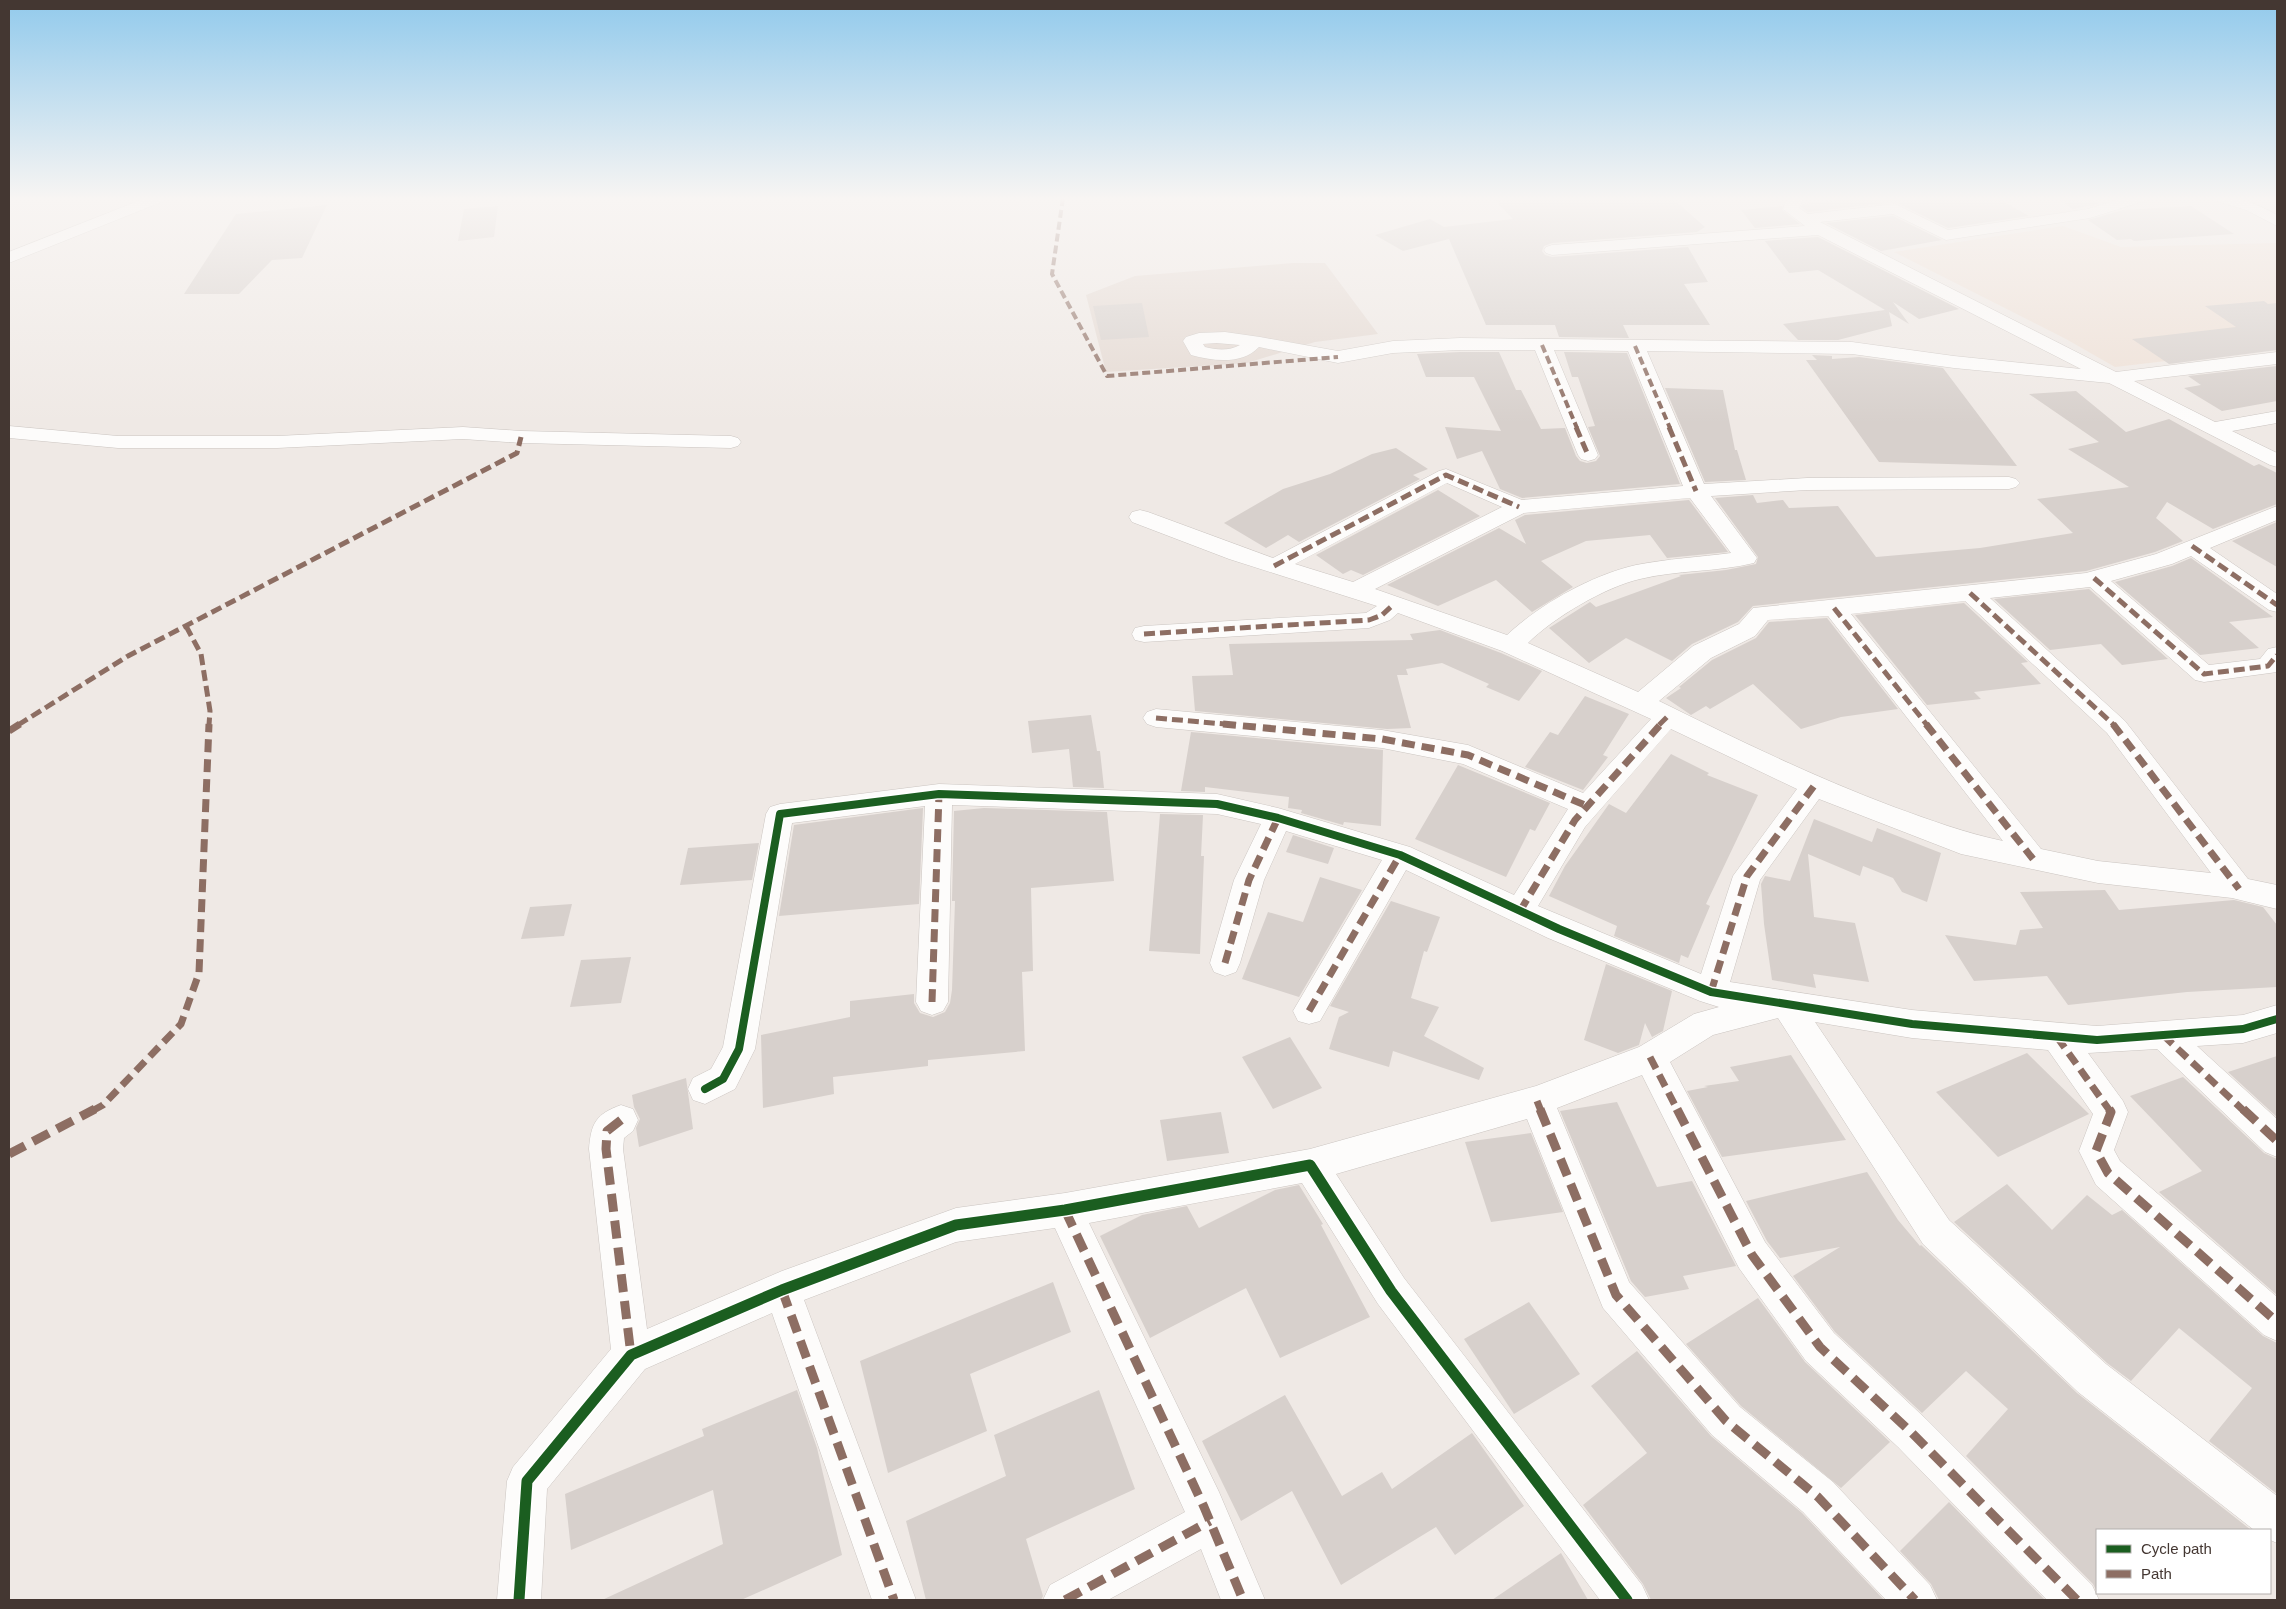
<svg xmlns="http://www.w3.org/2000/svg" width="2286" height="1609" viewBox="0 0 2286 1609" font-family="Arial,sans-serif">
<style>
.residential{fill:#e4d9d2}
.education{fill:#eee0d6}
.building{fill:#d7d0cc}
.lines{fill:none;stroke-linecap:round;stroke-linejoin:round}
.minor-casing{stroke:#cbc5c1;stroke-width:1}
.minor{fill:#fdfcfb;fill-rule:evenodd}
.quiet-far3{stroke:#8d6e63;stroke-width:4;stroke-dasharray:8 4;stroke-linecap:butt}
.quiet-far2{stroke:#8d6e63;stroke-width:5;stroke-dasharray:11 5;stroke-linecap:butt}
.quiet-far1{stroke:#8d6e63;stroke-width:7;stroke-dasharray:13 7;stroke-linecap:butt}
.quiet{stroke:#8d6e63;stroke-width:9;stroke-dasharray:18 9;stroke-linecap:butt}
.cycleway-far1-casing{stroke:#fff;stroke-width:11}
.cycleway-casing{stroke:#fff;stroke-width:14}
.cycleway-far1{stroke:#1b5e20;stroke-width:8}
.cycleway{stroke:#1b5e20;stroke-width:11}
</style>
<rect width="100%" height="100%" fill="#efe9e5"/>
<polygon class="residential" points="1293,263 1325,263 1378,334 1315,342 1247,363 1106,372 1086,295 1135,276"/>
<polygon class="education" points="2063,226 2121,247 2277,243 2277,348 2115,367 2066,339 1894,252"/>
<g class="building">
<polygon points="1493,198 1672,198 1705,227 1697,232 1552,243 1544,246 1542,251 1545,255 1552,257 1688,247 1708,282 1684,284 1710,325 1623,325 1629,338 1559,337 1555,325 1486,325 1449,239 1403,251 1375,235 1430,219 1444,227 1513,219"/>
<polygon points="1859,198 1999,199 2029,216 1948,228 1895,202 1808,212 1801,207 1803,204"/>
<polygon points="2056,198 2087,198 2099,204 2073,209"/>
<polygon points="327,205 302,258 272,260 239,294 184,294 236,214"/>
<polygon points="498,206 494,237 458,241 464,209"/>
<polygon points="1782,206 1782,210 1800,224 1755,228 1741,210"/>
<polygon points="2191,206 2234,234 2134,241 2131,239 2117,240 2088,220 2123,210"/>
<polygon points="1893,216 1942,240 1881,251 1826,223"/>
<polygon points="1818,237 1959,309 1919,319 1893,302 1909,324 1889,312 1892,326 1838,340 1798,340 1783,324 1885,310 1818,270 1789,273 1765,241"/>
<polygon points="2264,301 2268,304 2277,303 2277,350 2169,364 2132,339 2236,327 2205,306"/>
<polygon points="1142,303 1149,337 1101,340 1093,306"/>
<polygon points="1460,352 1499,352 1516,390 1521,390 1541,429 1565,428 1576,456 1580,461 1587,463 1596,461 1600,456 1588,427 1595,426 1578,377 1572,377 1564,352 1627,353 1680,484 1522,498 1500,489 1482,451 1457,459 1445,427 1501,431 1474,377 1426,377 1417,354"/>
<polygon points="1812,355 1832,356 1832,359 1859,357 1943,368 2017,466 1879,462 1806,360 1817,360"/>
<polygon points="2277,366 2277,401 2222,411 2184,388 2201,385 2188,376"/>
<polygon points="1665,388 1723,390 1735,450 1737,450 1746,480 1705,482"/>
<polygon points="2076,391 2126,432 2169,419 2254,466 2259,464 2277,473 2277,504 2213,529 2167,502 2156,518 2183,541 2155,552 2086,571 1753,606 1738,622 1692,644 1672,661 1626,638 1589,663 1549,628 1590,602 1596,607 1681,576 1679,575 1726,570 1756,564 1758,557 1715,498 1753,495 1757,503 1783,500 1789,508 1838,506 1876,557 1980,548 2073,533 2037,499 2129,487 2068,449 2099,442 2029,394"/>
<polygon points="1396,448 1428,469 1413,475 1420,479 1299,542 1288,535 1266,548 1224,523 1283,489 1330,474 1372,454"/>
<polygon points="1438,490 1480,516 1363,575 1351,570 1343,574 1316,555"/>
<polygon points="1689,500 1728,552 1667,558 1650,535 1586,541 1541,561 1573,587 1532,612 1496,580 1438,606 1387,585 1499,528 1526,544 1515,520 1525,515"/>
<polygon points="2277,522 2277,567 2232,541"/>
<polygon points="2191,558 2273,617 2229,622 2259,648 2200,655 2115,582 2172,566"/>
<polygon points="2089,589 2168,659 2122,665 2101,644 2050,650 1994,599"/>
<polygon points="1964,603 2028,662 2021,663 2041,684 1974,692 1981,699 1927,705 1855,615"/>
<polygon points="1827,618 1898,709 1841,717 1801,729 1753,684 1710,709 1706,706 1691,715 1666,698 1681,688 1679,687 1712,660 1756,638 1769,622"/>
<polygon points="1440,630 1501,653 1542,671 1519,701 1486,687 1489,684 1442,663 1406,669 1408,675 1397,675 1411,728 1387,729 1195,711 1192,676 1233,675 1229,644 1413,640 1410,634"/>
<polygon points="1585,696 1629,714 1603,755 1608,757 1583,790 1525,767 1550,732 1558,735"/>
<polygon points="1091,715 1097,751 1100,751 1104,788 1073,787 1069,749 1032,753 1028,721"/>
<polygon points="1191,732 1383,750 1381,826 1344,822 1343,825 1301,813 1302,810 1288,808 1289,797 1205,787 1205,792 1181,791"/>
<polygon points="1671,754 1709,773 1707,775 1758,795 1706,904 1710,906 1688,958 1681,955 1679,963 1614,936 1617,926 1549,896 1565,866 1609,804 1626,813"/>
<polygon points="1458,765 1550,803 1535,831 1530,829 1506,877 1415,839"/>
<polygon points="923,808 919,904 779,916 794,825"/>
<polygon points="984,808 1107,812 1114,881 1031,888 1033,971 1022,972 1025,1051 928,1060 928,1066 833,1077 834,1094 763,1108 761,1035 850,1017 850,1001 914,994 914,1003 920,1013 933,1017 945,1012 950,1003 952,990 955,901 952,901 954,811"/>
<polygon points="1160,814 1203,815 1201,856 1204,856 1200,954 1149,951"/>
<polygon points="1814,819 1872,842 1877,828 1941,853 1927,902 1902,892 1893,878 1863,866 1860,876 1808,854 1814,917 1855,923 1869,982 1813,974 1816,988 1772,980 1764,924 1761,884 1765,876 1790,881"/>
<polygon points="1293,835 1334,848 1328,864 1286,852"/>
<polygon points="759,843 752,880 680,885 688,848"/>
<polygon points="1320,877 1362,890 1299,997 1242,979 1268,912 1303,922"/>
<polygon points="2105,890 2119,910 2234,900 2263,907 2277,925 2277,987 2187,992 2068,1005 2047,976 1974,981 1945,935 2016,945 2020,930 2043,928 2020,892"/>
<polygon points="1391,901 1440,917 1427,952 1424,951 1411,998 1439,1007 1424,1036 1484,1068 1479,1080 1393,1051 1389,1067 1329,1049 1339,1017 1349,1012 1330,1006"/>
<polygon points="572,904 564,936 521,939 530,907"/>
<polygon points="631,957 621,1003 570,1007 581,960"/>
<polygon points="1606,964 1672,991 1663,1031 1652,1037 1645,1023 1639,1045 1618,1053 1584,1040"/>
<polygon points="1290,1037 1322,1088 1273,1109 1242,1057"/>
<polygon points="2027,1053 2089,1114 1998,1157 1936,1092"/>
<polygon points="1791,1055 1846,1140 1722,1157 1687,1091 1708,1087 1704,1086 1739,1081 1730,1067"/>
<polygon points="2277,1056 2277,1117 2228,1072"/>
<polygon points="2183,1077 2264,1153 2277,1159 2277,1295 2159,1192 2202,1171 2130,1096"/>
<polygon points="686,1078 693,1129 639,1147 636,1128 640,1119 634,1107 632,1095"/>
<polygon points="1617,1102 1657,1187 1692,1181 1736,1266 1683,1276 1689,1289 1645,1297 1631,1281 1560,1111"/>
<polygon points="1221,1112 1229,1153 1167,1161 1160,1120"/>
<polygon points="1531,1133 1563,1212 1491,1222 1465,1142"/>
<polygon points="1867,1172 1898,1220 1920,1246 1921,1245 2077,1393 2251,1530 2097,1530 2097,1592 2093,1584 1966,1456 2008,1409 1966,1371 1922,1413 1835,1332 1793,1276 1840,1247 1780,1258 1767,1241 1746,1201"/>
<polygon points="2007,1184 2052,1230 2087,1195 2112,1215 2122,1210 2263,1336 2277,1343 2277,1494 2209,1441 2252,1388 2179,1328 2131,1381 2107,1363 1954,1222"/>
<polygon points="1299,1185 1323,1224 1321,1225 1370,1317 1280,1358 1246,1288 1150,1338 1100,1236 1142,1215 1187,1206 1199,1228 1275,1190"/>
<polygon points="1053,1282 1071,1332 970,1374 987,1431 888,1473 860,1361"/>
<polygon points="1758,1298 1805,1362 1890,1442 1841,1488 1741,1406 1686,1344"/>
<polygon points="1529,1302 1580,1374 1514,1414 1464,1339"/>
<polygon points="1637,1351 1711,1436 1802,1513 1884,1600 1651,1600 1643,1584 1583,1505 1647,1453 1591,1386"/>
<polygon points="797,1390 817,1448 842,1555 741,1600 602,1600 723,1544 713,1490 571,1550 565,1494 704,1436 702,1429"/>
<polygon points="1099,1390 1135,1489 1026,1539 1043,1596 1041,1600 926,1600 906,1521 1006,1476 994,1435"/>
<polygon points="1285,1395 1342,1496 1382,1472 1392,1489 1472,1433 1524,1506 1455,1555 1436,1527 1341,1585 1292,1491 1241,1521 1202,1441"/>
<polygon points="1949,1502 2045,1600 1939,1600 1931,1584 1900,1551"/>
<polygon points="1561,1553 1588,1600 1492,1600"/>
</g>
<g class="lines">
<g class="minor-casing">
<g id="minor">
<polygon points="146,198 167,198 164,201 9,263 9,252"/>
<path d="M1788 198H1804L1799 208 1808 214 1895 204 1948 230 2088 209 2123 198H2147L2144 201 2090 218 1946 240 1893 214 1820 222 2116 372 2277 352V364L2134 381 2215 422 2277 411V423L2232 431 2277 453V467L2270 465 2109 383 1954 368 1852 354 1647 351 1704 484 1807 478 2009 477 2016 479 2020 483 2016 487 2009 489 1807 490 1711 496 1757 558 1754 563C1717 572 1677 570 1640 579 1605 587 1553 618 1528 643L1638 692 1693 646 1739 624 1753 608 2086 573 2156 554 2277 506V520L2210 548 2277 594V612L2269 610 2191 556 2172 564 2111 581 2209 665 2260 659 2268 649 2277 647V672L2204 682 2195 680 2090 587 1990 598 2125 721 2248 879 2277 885V909L2232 898 2098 883 1961 854 1819 799 1760 880 1730 982 1912 1010 2097 1026 2243 1015 2277 1005V1033L2243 1043 2197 1046 2277 1119V1157L2265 1152 2157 1049 2088 1053 2123 1101 2128 1112 2114 1150 2120 1161 2277 1297V1341L2264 1335 2096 1185 2079 1151 2093 1114 2048 1050 1912 1038 1815 1022 1949 1220 2106 1364 2277 1496V1543L2270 1540V1530H2254L2078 1392 1923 1244 1778 1018 1713 1035 1670 1062 1765 1242 1834 1333 1926 1419 2092 1585 2099 1600H2047L1898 1447 1806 1361 1739 1268 1642 1075 1557 1108 1629 1282 1740 1407 1833 1482 1930 1585 1937 1600H1886L1803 1512 1712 1435 1603 1308 1527 1119 1336 1174 1404 1278 1642 1585 1649 1600H1600L1378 1304 1302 1183 1089 1223 1219 1492 1265 1600H1221L1201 1549 1108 1600H1043L1050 1585 1185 1512 1055 1228 956 1242 804 1300 916 1600H872L772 1313 645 1369 547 1489 541 1600H497L507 1481 513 1467 611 1349 589 1149C591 1123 596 1114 621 1105L633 1109 638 1120 633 1131 624 1138 623 1149 647 1329 782 1271 956 1208 1065 1193 1310 1149 1536 1086 1639 1047 1694 1014 1719 1007 1700 1001 1548 938 1406 870 1320 1021 1309 1024 1298 1021 1293 1011 1382 860 1286 831 1264 880 1240 963 1236 972 1225 976 1214 972 1210 963 1234 880 1261 824 1217 814 952 805 948 1002 943 1011 932 1015 921 1011 916 1002 925 806 792 823 755 1049 735 1089 705 1104 693 1100 688 1089 693 1078 711 1069 723 1047 766 814 770 807 780 804 939 784 1217 794 1278 808 1410 847 1514 895 1568 809 1463 764 1382 748 1156 727 1147 724 1143 718 1147 712 1156 709 1382 730 1468 745 1583 793 1651 719 1502 651 1398 613 1390 620 1369 628 1144 642 1135 640 1132 634 1135 628 1144 626 1366 613 1377 606 1229 559 1132 522 1129 517 1132 512 1140 510 1148 512 1273 558 1439 471 1446 469 1522 500 1683 486 1628 351 1554 350 1598 455 1595 459 1588 461 1581 459 1578 455 1535 350H1460L1393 353 1338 363 1259 347C1242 365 1213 361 1191 355L1183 341 1186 337 1199 333 1225 332 1260 337 1338 351 1393 341 1460 338 1852 342 1954 356 2081 369 1818 235 1552 255 1546 253 1544 250 1546 247 1552 245 1805 226 1783 209ZM1216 343 1240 345C1229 351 1217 350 1205 347L1203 344ZM1447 483 1502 507 1353 582 1295 564ZM1690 498 1731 553C1700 557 1667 559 1636 565 1592 575 1540 604 1507 635L1375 589 1524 513ZM1965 601 2107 733 2211 873 2098 861 2041 849 1851 614ZM1828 616 2003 841C1965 833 1930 820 1894 807 1814 777 1736 739 1659 701L1711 658 1755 636 1768 620ZM1671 729 1797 789 1733 876 1701 974 1538 906 1585 827Z"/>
<path d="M2213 198C2240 197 2254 202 2277 215V226L2246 210 2216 201Z"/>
<polygon points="9,426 118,436 277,436 463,427 521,431 731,436 738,438 741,442 738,446 731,448 521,443 463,439 277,448 118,448 9,438"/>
</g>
</g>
<use href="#minor" class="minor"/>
<g class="quiet-far3">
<polyline points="1063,198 1052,274 1107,376 1338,357"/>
<polyline points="1542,345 1577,428"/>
<polyline points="1635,346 1670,428"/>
</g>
<g class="quiet-far2">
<polyline points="1576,427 1588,455"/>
<polyline points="1669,427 1696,491"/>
<polyline points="2192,546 2277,605"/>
<polyline points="1274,566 1446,475 1519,507"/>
<polyline points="2094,578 2204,674 2268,666 2277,655"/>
<polyline points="1970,593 2114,725"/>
<polyline points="1834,608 1927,725"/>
<polyline points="186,626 201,654 210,711 209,725"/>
<polyline points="1144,634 1369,620 1382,615 1394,604"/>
<polyline points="1156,718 1236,725"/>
<polyline points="18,725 128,656 517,453 521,437"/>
<polyline points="1659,725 1667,717"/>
</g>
<g class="quiet-far1">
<polyline points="1223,724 1382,739 1468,755 1587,806"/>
<polyline points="1926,724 2033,859"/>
<polyline points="2113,724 2239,889"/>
<polyline points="9,731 20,724"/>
<polyline points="1520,911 1575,820 1661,724"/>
<polyline points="1225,963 1249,880 1278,818"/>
<polyline points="1711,992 1747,876 1814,786"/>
<polyline points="932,1002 939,794"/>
<polyline points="1309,1011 1400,855"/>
<polyline points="2163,1035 2244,1111"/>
<polyline points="2057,1037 2110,1111"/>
<polyline points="1650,1057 1678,1111"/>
<polyline points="1537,1101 1541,1111"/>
<polyline points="92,1111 103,1105 181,1024 199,973 209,724"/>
</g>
<g class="quiet">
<polyline points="1540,1109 1616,1295 1726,1421 1818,1497 1915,1600"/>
<polyline points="1677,1109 1752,1255 1820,1347 1912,1433 2077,1600"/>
<polyline points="2109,1109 2111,1112 2096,1151 2108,1173 2277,1322"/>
<polyline points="2243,1109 2277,1141"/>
<polyline points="621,1120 607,1131 606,1149 631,1355"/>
<polyline points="9,1154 95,1109"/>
<polyline points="1065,1210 1204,1507 1243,1600"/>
<polyline points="782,1290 894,1600"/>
<polyline points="1065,1600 1210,1521"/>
</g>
<g class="cycleway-far1-casing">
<polyline id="cycleway-far1" points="705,1089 723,1079 739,1049 780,814 939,794 1217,804 1278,818 1400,855 1559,929 1711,992 1912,1024 2097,1040 2243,1029 2277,1019"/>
</g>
<g class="cycleway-casing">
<polyline id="cycleway" points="519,1600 527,1481 631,1355 782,1290 956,1225 1065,1210 1310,1165 1391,1291 1627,1600"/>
</g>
<use href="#cycleway-far1" class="cycleway-far1"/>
<use href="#cycleway" class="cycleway"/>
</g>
<linearGradient id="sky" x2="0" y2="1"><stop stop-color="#92caec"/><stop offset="0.47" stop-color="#f8f5f3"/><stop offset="1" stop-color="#f8f5f3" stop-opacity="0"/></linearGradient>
<rect width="2286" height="423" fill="url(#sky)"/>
<rect width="2286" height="1609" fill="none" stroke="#443732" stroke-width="20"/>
<rect x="2096" y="1529" width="175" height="65" fill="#ffffff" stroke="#b4afad"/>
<rect x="2106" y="1545" width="25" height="8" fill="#1b5e20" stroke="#b4afad"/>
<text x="2141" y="1554" font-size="15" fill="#443732">Cycle path</text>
<rect x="2106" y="1570" width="25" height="8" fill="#8d6e63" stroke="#b4afad"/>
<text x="2141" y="1579" font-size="15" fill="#443732">Path</text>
</svg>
